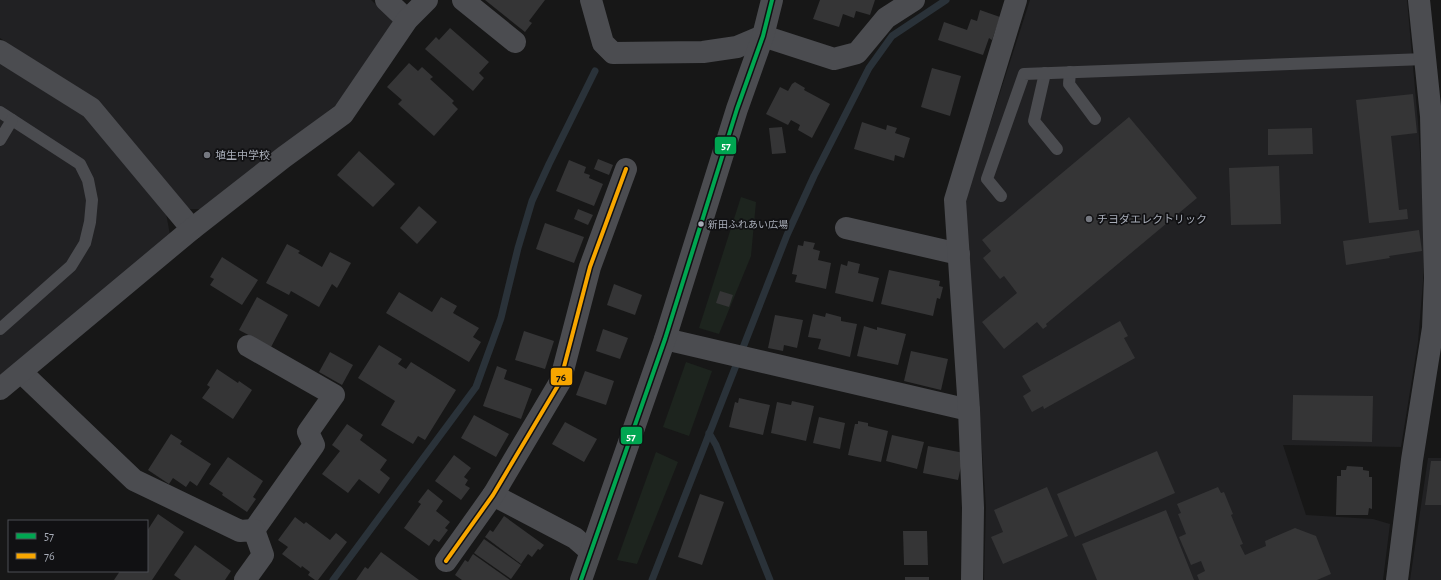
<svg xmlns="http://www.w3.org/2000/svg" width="1441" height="580" viewBox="0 0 1441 580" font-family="'Alegreya Sans','Noto Sans JP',sans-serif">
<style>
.built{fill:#212123}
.green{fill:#1d241e}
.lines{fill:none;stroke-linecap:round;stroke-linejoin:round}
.stream{stroke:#2a3239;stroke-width:7}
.building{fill:#353536}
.service{stroke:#4b4c50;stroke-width:12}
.minor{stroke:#4b4c50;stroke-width:22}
.tertiary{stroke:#4b4c50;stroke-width:22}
.bus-1-casing{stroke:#111113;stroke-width:7}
.bus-2-casing{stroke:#111113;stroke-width:7}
.bus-1{stroke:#00a651;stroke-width:4}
.bus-2{stroke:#f7a600;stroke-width:4}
.poi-dot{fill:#757880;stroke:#111113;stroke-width:1.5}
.bus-dot{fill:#a8adb8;stroke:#111113;stroke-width:1.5}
.labels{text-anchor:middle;stroke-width:3.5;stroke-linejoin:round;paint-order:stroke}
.bus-label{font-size:10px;fill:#a8adb8;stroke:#111113;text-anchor:start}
.poi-label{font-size:11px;fill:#a8adb8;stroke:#111113;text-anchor:start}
.line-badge{stroke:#111113;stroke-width:1.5}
.badge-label{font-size:11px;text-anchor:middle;font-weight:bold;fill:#fff}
.pale-badge-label{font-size:11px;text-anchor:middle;font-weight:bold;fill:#111}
</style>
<rect width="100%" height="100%" fill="#171717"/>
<g class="built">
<polygon points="0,0 371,0 390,17 394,25 340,102 200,209 189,209 99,102 0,38"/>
<polygon points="1030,0 1407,0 1418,122 1425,226 1423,282 1418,342 1401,447 1283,445 1306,515 1373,519 1390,524 1383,580 984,580 986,507 965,201"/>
<polygon points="0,64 84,114 166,213 170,235 0,380"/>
<polygon points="1428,458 1441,458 1441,580 1410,580"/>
</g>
<g class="green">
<polygon points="741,197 756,202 751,256 719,334 699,328"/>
<polygon points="686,362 712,371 689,436 663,427"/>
<polygon points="656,452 678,462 637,564 617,560"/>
</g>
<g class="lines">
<g class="stream">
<polyline points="709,433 716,445 770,580"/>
<polyline points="333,580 476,387 501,318 518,248 532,201 549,164 595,71"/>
<polyline points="652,580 787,235 814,176 869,68 892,36 946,0"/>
</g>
</g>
<g class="building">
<polygon points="485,0 545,0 529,21 532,23 525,32"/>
<polygon points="820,0 875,0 870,15 856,11 854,18 843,14 839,27 813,19"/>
<polygon points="980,10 1000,17 992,40 989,38 983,55 938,40 944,22 967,30 971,19 977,21"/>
<polygon points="450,28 489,62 479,73 484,78 473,91 425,49 436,37 439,40"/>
<polygon points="409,63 418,71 422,67 433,77 430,79 454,101 452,103 458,109 434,136 398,104 402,100 387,87"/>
<polygon points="932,68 961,76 950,116 921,107"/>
<polygon points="795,82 805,88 804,90 830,104 812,138 798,130 800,125 791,120 788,125 766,114 780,87 788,91 792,84"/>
<polygon points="1413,94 1417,133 1391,136 1399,210 1407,209 1408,219 1369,223 1356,100"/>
<polygon points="1129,117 1197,198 1046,324 1047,326 1043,329 1037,322 1004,349 982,322 1017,293 1004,276 1000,279 983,258 991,251 982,240"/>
<polygon points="862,122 886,130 887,125 897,128 895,133 910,138 904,158 895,155 894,161 854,149"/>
<polygon points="782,127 786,153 772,154 769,128"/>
<polygon points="1312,128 1313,154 1268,155 1268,129"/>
<polygon points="359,151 395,184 373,207 337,175"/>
<polygon points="598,159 613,165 609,175 594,169"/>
<polygon points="569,160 586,167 584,173 590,175 589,178 603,184 594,206 556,191"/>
<polygon points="1279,166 1281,224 1231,225 1229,168"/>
<polygon points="419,206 437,222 417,244 400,228"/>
<polygon points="578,209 593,215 588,225 574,219"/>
<polygon points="545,223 584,237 574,263 536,249"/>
<polygon points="1419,230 1422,251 1389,256 1390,258 1346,265 1343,241"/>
<polygon points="804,241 815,243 813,249 820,251 818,260 831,263 826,289 795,282 797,275 792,274 798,245 803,246"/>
<polygon points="287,244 300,251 298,253 322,267 330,252 351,263 337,288 332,284 319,307 291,291 289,295 266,283"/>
<polygon points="222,257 258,280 242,305 210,285 214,279 210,277"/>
<polygon points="848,261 860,264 858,273 879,278 873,302 835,293 841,264 847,266"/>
<polygon points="889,270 940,281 939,286 943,287 940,299 937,298 933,316 881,304"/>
<polygon points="614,284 642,295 635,315 607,305"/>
<polygon points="720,291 733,295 729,307 716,303"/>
<polygon points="399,292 432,312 441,297 457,306 453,313 479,328 473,337 481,342 469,362 386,313"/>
<polygon points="257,297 288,315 271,347 239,330"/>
<polygon points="826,313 841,317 841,321 857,324 850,357 818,349 821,339 808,337 813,314 825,317"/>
<polygon points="775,315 803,320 797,348 784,345 783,351 768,348"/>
<polygon points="1120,321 1128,336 1124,338 1135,358 1044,409 1043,406 1032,412 1023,396 1031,391 1022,376"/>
<polygon points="864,326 877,330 877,327 906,334 898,365 857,356"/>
<polygon points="603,329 628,338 620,359 596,351"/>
<polygon points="524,331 554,341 545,369 515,360"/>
<polygon points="379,345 402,359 398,364 406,369 411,362 456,390 425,440 418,436 413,444 381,425 395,401 358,378"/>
<polygon points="911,351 948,359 941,390 904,381"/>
<polygon points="330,352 353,365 342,385 319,372"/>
<polygon points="497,366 507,370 504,379 532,389 521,419 483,406"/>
<polygon points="217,369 238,383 239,381 252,390 233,419 202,398 210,387 207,385"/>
<polygon points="585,371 614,381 606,405 576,395"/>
<polygon points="1293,395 1373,396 1372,442 1292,440"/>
<polygon points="739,398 770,405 763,435 729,427 735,402 738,403"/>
<polygon points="792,401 814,406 806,441 771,433 777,402 791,405"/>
<polygon points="474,415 509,434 496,457 461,438"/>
<polygon points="819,417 845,423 840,449 813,443"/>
<polygon points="858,421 868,423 868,426 888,431 881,462 848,455 855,424 858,424"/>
<polygon points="565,422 597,439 584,462 552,444"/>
<polygon points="347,424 363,435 360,440 387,460 380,470 390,478 379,494 359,479 348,493 322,474 340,451 332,445"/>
<polygon points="171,434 182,441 180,444 211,464 197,486 190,481 186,487 173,478 169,484 148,470"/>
<polygon points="892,435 924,442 917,469 886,461"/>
<polygon points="928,446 964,453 958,480 923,473"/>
<polygon points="1157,451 1175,493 1075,537 1057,494"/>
<polygon points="454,455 471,468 464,477 468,480 465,485 470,488 461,500 435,481"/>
<polygon points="228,457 263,481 253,497 256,499 247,512 222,495 223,493 209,484"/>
<polygon points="1431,461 1441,461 1441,505 1425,505"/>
<polygon points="1347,466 1363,467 1363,470 1369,471 1369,477 1372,477 1372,509 1369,508 1368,515 1336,515 1337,476 1341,476 1341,470 1346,470"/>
<polygon points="1047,487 1068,536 1003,564 991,537 1003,532 994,510"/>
<polygon points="1218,487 1221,493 1224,492 1233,514 1231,515 1243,544 1240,545 1245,555 1266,546 1265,541 1295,528 1316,536 1331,574 1317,580 1199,580 1197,575 1205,571 1201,561 1191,565 1179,537 1186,534 1178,514 1181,513 1177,504"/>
<polygon points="428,489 443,501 436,511 450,522 445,528 448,530 439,542 434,539 429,546 404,528 421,504 418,502"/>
<polygon points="700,494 724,502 702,565 678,557"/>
<polygon points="1166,510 1194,580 1097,580 1082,544"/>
<polygon points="158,514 184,532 152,580 114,580 120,571 147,571 147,531"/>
<polygon points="504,516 544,545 540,550 538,549 532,557 528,554 521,564 485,537 490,530 493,532"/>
<polygon points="295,517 304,524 306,522 330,540 336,533 347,542 318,580 315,580 308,575 310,572 302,566 301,568 282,554 288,547 278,540"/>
<polygon points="903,531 927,531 928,565 904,565"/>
<polygon points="484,539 521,565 511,579 474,553"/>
<polygon points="195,545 231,571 225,580 181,580 174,575"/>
<polygon points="381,552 419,580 356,580 365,567 368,569"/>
<polygon points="473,554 510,580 462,580 455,575 465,560 468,562"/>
<rect x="905" y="577" width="24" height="3"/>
</g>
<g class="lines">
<g class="service">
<polyline points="1070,72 1069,84 1095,119"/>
<polyline points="1045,73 1034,121 1057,149"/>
<polyline points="0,112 80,164 88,180 92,200 90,222 85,243 71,266 0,329"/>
<polyline points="0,140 12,120"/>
<polyline points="1001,196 987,179 1024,74 1425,59"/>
</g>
<g class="minor">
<polyline points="386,0 407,20"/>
<polyline points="463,0 515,42"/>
<polyline points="591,0 603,43 613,53 703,52 737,47 763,36 834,59 857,53 886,18 914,0"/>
<polyline points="0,51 91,108 192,229"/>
<polyline points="846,228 959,254"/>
<polyline points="665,339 969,410"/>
<polyline points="248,346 334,395 308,432 314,445 254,530"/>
<polyline points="21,372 134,480 240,531 254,530 263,555 245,580"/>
<polyline points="0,389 192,229 284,157 343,114 407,20 427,0"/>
<polyline points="493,495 575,538 590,551"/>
<polyline points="446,561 493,495 560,382 590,267 626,169"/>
<polyline points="972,580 973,508 969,410 955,200 1016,0"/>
<polyline points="1397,580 1412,460 1433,328 1435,278 1431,116 1419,0"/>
</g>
<polyline class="tertiary" points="581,580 665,339 737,109 763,36 772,0"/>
<g class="bus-1-casing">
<polyline id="bus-1" points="581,580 665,339 737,109 763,36 772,0"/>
</g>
<g class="bus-2-casing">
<polyline id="bus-2" points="446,561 493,495 560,382 590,267 626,169"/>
</g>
<use href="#bus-1" class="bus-1"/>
<use href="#bus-2" class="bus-2"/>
</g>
<g class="poi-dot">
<circle cx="207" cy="155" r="4"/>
<circle cx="1089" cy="219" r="4"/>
</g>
<circle class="bus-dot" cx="701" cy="224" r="3.5"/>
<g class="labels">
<g class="bus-label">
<text x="708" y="228">新田ふれあい広場</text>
</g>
<g class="poi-label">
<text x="215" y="159">埴生中学校</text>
<text x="1097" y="223">チヨダエレクトリック</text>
</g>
</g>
<g class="line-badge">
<rect x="714" y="136" width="23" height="19" rx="4" fill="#00a651"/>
<rect x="550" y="367" width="23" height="19" rx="4" fill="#f7a600"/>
<rect x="620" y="426" width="23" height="19" rx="4" fill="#00a651"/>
</g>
<g class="badge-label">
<text x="726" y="149">57</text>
<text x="631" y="440">57</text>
</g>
<g class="pale-badge-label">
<text x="561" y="381">76</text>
</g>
<rect x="8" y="520" width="140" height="52" fill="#111113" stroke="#4d4f55"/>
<rect x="16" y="533" width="20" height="6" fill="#00a651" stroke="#4d4f55"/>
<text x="44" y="540" font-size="12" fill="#a8adb8">57</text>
<rect x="16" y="553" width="20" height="6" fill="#f7a600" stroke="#4d4f55"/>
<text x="44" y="560" font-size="12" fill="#a8adb8">76</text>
</svg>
